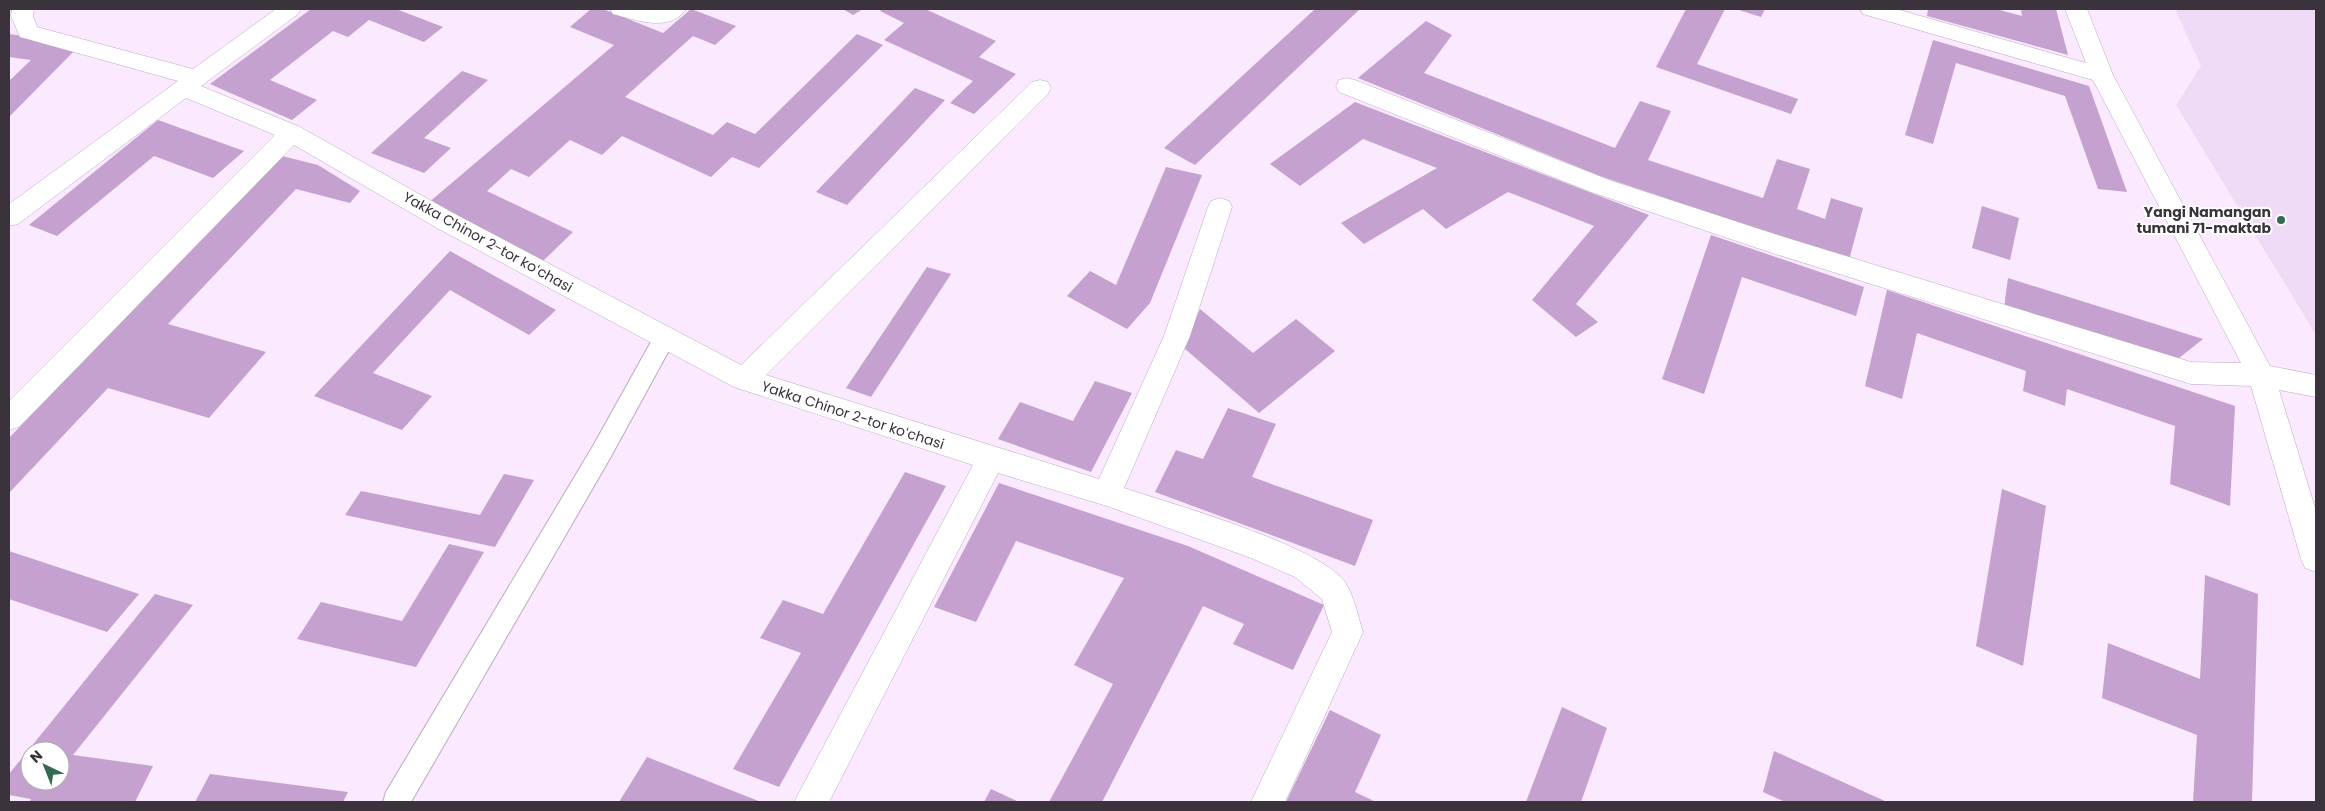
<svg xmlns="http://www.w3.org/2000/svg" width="2325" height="811" viewBox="0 0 2325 811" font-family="Poppins,sans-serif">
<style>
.built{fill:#f0dbf6}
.building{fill:#c4a1ce;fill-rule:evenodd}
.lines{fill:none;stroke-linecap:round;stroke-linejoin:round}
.lane-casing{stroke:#baaabf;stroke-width:2}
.street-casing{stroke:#baaabf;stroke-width:1}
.lane{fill:#fff;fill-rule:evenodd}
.street{fill:#fff;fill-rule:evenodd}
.poi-dot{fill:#326a52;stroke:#fff;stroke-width:2}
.labels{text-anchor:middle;stroke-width:4;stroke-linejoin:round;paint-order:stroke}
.poi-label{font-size:14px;font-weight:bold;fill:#3a333c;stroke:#fff;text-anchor:end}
.street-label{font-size:14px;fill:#3a333c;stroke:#fff}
</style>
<rect width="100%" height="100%" fill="#fae9ff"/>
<polygon class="built" points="2175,9 2316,9 2316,335 2176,105 2201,66"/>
<g class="building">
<polygon points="311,9 396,9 443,27 424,42 369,20 348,37 333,31 270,80 317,100 292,120 210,84"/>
<polygon points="591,9 603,9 663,33 691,9 736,26 715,45 693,36 625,97 713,135 727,122 755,134 857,34 883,45 759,168 732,157 711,177 622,136 602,155 570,140 529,177 511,169 487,191 573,232 543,261 427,204 614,45 570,27"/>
<polygon points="843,9 863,9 853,15"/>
<polygon points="882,9 925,9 996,41 979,57 1016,74 974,114 950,103 973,81 884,40 904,23 880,11"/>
<polygon points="1315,9 1360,9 1195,165 1164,148"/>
<polygon points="1686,9 1725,9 1697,64 1798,99 1791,114 1656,67"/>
<polygon points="1736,9 1765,9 1761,17"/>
<polygon points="1928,9 1996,9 2022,16 2021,9 2056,9 2068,55 1927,16"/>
<polygon points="1426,21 1452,35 1424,73 1615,148 1640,101 1671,111 1648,160 1763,198 1777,159 1810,169 1797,209 1825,219 1831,198 1863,208 1849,260 1600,176 1358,78"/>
<polygon points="9,34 81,44 9,117 9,81 31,60 9,57"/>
<polygon points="1933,40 2089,86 2127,192 2098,189 2065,96 1956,63 1933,144 1905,135"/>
<polygon points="462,71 488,80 424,138 451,148 424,173 371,153"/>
<polygon points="915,88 945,100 847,205 816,192"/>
<polygon points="1355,102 1649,215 1576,304 1598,322 1576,337 1532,300 1594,226 1508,192 1446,229 1423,209 1364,244 1341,223 1437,168 1363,139 1300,186 1270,164"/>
<polygon points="158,120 244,151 213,178 154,156 57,236 29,225"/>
<polygon points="282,156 318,165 360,191 350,203 296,189 168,324 266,352 209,418 108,388 9,493 9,438"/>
<polygon points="1166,167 1202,175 1150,303 1127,329 1067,296 1090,271 1116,285"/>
<polygon points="1982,206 2019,218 2010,260 1972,248"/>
<polygon points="1711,235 1864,287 1856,316 1742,277 1704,394 1662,379"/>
<polygon points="450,251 556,310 529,335 450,290 373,373 432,396 402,430 314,396"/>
<polygon points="927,267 951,274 871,397 846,388"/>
<polygon points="2008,278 2203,339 2174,362 2004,308"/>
<polygon points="1887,290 2235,406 2230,506 2170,484 2175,426 2067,389 2065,406 2023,391 2026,371 1917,333 1902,399 1865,386"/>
<polygon points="1200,309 1253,353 1296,319 1335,351 1259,413 1184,348"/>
<polygon points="1095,381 1132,393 1091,472 998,439 1020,402 1073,421"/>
<polygon points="1228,408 1276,424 1252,477 1373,520 1355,566 1155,492 1176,450 1203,459"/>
<polygon points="905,472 946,486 779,787 733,769 801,653 760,638 783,600 823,614"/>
<polygon points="504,474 534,480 495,547 345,515 361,491 480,515"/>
<polygon points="999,483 1188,546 1324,605 1293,670 1233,644 1244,624 1203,606 1102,802 1049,802 1113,684 1074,665 1124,578 1016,541 976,622 934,607"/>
<polygon points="2002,489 2046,506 2023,666 1976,646"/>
<polygon points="449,544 484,552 416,667 297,639 321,602 402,621"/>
<polygon points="9,551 139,594 107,632 9,599"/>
<polygon points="2205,575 2258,594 2252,802 2193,802 2197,735 2102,698 2108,643 2200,679"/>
<path d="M155 594 193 605 73 755 153 766 135 802H29L31 799 9 795V774ZM30 751H60V781H30Z"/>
<polygon points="1562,707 1607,728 1581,802 1526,802"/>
<polygon points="1330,710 1381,735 1355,792 1376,802 1286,802"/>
<polygon points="1774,751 1887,802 1785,802 1763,792"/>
<polygon points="647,757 761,802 619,802"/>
<polygon points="210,774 272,782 348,792 343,802 195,802"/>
<polygon points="991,789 1019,802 984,802"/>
</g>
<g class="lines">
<g class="lane-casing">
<polygon id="lane" points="665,328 673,331 676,337 673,343 609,460 411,802 383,802 386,792 593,446 657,331"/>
</g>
<g class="street-casing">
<g id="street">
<path d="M12 9H34L33 16 37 27 193 69 276 9H301L298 14 201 86 300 127 455 214 741 365 1032 82 1040 80 1048 82 1051 88 1048 94 766 375 1099 479 1164 336 1208 207 1211 201 1220 198 1229 201 1232 207 1190 336 1124 488C1172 504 1318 545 1345 582 1354 595 1358 617 1363 632L1285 802H1251L1332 632 1322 599 1295 577 1251 558 1107 506 998 473 829 802H794L973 465 734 387 437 228 294 145 19 427 9 430V401L275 135 186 98 18 224 9 226V204L178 81 20 37 11 16Z"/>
<path d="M610 9H686C671 33 635 20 613 14Z"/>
<polygon points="1860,9 1896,9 2086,63 2065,9 2087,9 2113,75 2270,366 2316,375 2316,397 2279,390 2316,511 2316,572 2305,568 2301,559 2251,386 2191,384 1769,252 1591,192 1339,92 1336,86 1339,80 1347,78 1355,80 1609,180 1784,237 2191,362 2241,363 2093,80 1863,14"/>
</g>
</g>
<use href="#lane" class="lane"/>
<use href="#street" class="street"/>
</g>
<circle class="poi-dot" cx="2281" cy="220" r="5"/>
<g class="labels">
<g class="poi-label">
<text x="2271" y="217">Yangi Namangan<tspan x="2271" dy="16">tumani 71-maktab</tspan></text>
</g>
<g class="street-label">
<text transform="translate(488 242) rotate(29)" y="5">Yakka Chinor 2-tor koʻchasi</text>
<text transform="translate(853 415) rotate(18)" y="5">Yakka Chinor 2-tor koʻchasi</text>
</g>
</g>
<rect width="2325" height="811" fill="none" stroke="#3a333c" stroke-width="20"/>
<g transform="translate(45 766) rotate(317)"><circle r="24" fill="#ffffff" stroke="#b0adb1"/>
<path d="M0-4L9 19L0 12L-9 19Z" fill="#326a52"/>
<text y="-8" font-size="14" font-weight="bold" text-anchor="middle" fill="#3a333c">N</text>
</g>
</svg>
